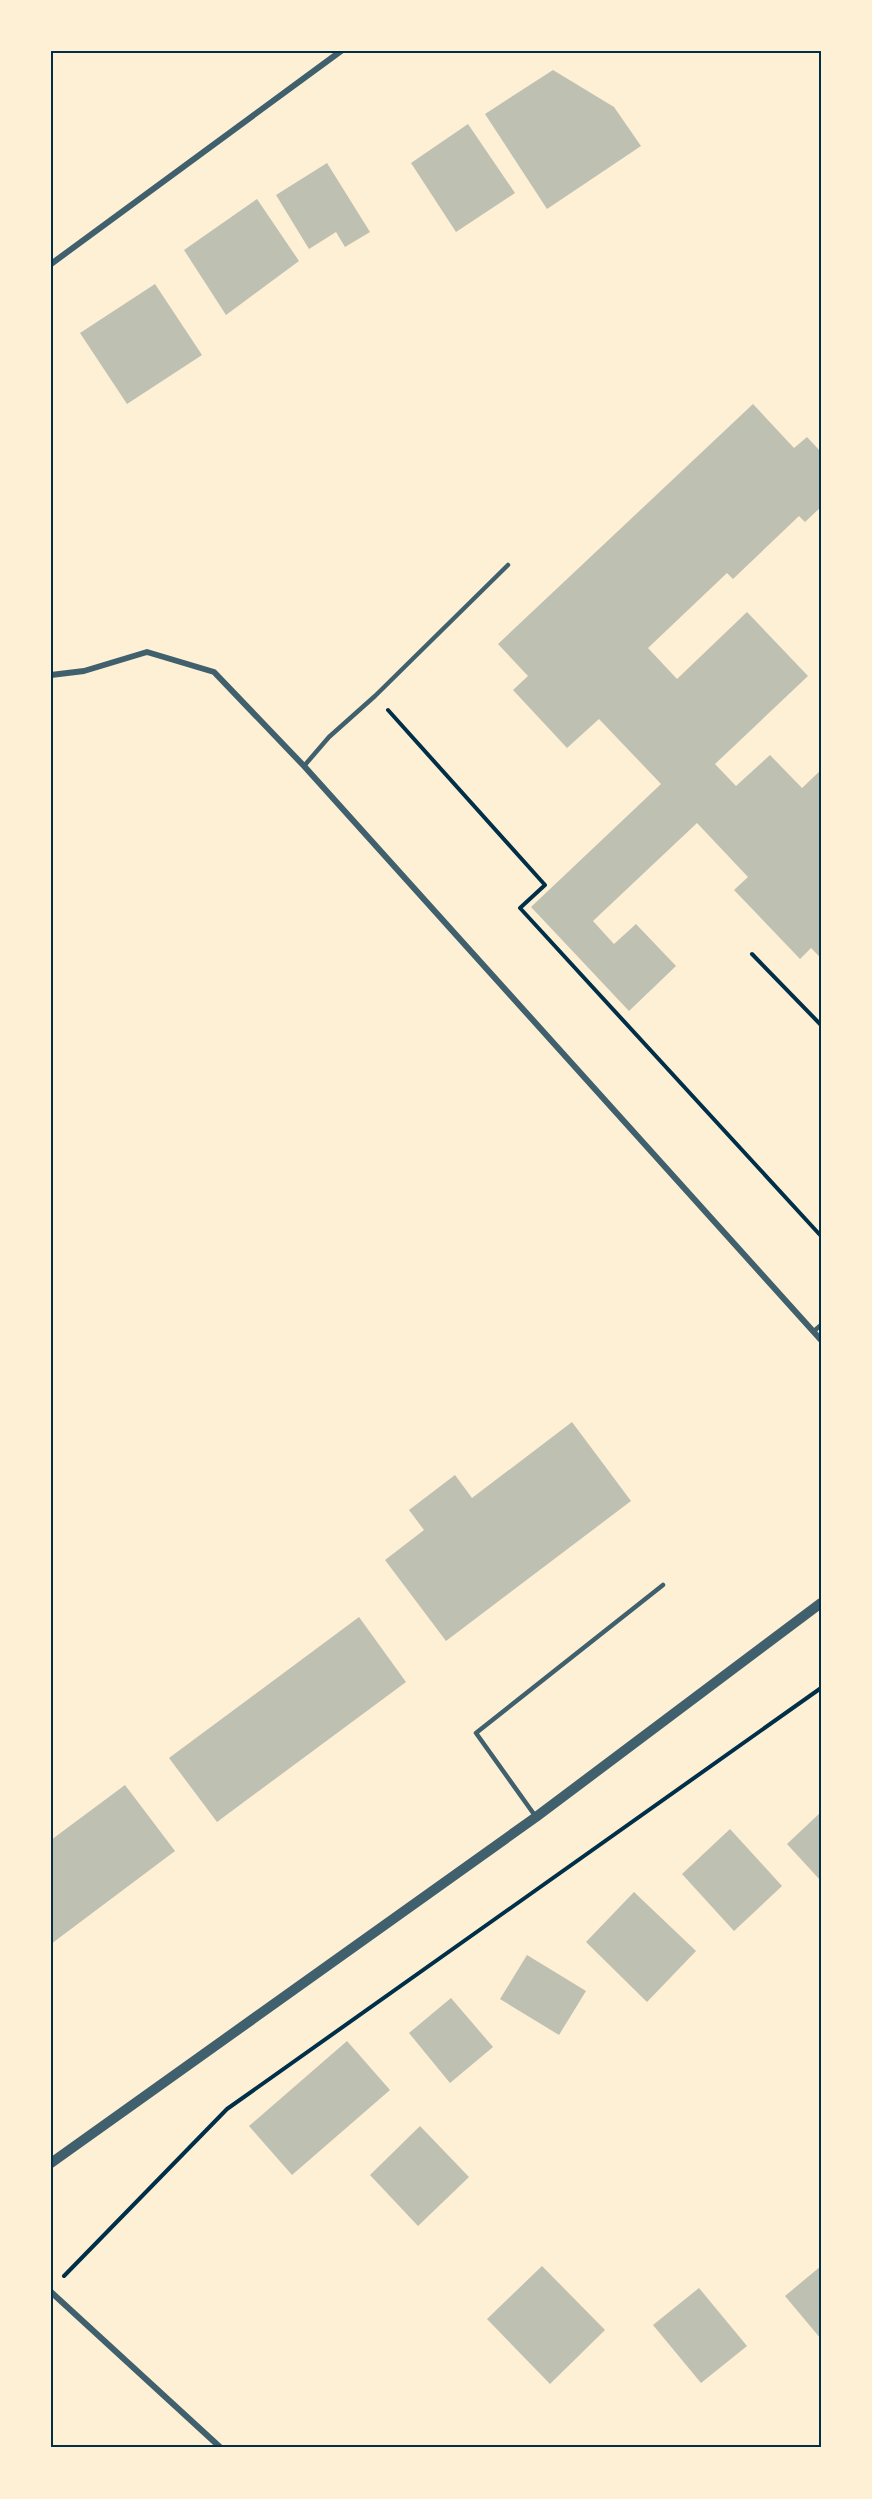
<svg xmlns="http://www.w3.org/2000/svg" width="872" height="2499" viewBox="0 0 872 2499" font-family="Roboto,sans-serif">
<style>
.building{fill:#bec0b2}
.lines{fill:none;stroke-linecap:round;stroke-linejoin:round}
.path{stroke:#003049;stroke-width:4}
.service{stroke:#3f606c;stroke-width:4.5}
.minor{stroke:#3f606c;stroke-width:6}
.tertiary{stroke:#3f606c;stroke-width:10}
.neatline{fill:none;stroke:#003049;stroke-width:2}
</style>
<rect width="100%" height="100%" fill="#fdf0d5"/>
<g class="building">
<polygon points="553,70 614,107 641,146 547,209 485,114"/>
<polygon points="468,124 515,193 456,232 411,163"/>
<polygon points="327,163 370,232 345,247 336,232 309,249 276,195"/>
<polygon points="257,199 299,261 226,315 184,250"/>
<polygon points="155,284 202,355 127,404 80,333"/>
<polygon points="753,404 794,448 807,437 821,452 821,507 805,522 799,516 733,579 727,573 648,648 677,679 747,612 808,676 715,764 736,786 770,755 802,788 821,770 821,958 811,948 800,959 734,890 748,877 697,823 593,921 614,944 636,924 676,966 629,1011 531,907 661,784 599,719 567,748 513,690 528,676 498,644"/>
<polygon points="572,1422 631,1501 446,1641 385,1560 424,1530 409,1510 455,1475 472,1498"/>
<polygon points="359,1617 406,1682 217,1822 169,1758"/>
<polygon points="125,1785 175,1851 51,1944 51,1840"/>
<polygon points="821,1812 821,1881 787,1844"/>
<polygon points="730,1829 782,1886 734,1931 682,1874"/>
<polygon points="634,1892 696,1951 647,2002 586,1942"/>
<polygon points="527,1955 586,1991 559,2035 500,1999"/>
<polygon points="451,1998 493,2047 450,2083 409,2033"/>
<polygon points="347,2041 390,2090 292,2175 249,2126"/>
<polygon points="420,2126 469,2177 418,2226 370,2175"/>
<polygon points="542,2266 605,2330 550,2384 487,2319"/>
<polygon points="821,2266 821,2339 785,2296"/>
<polygon points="699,2288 747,2346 701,2383 653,2325"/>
</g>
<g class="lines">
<g class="path">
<polyline points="388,710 545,885 520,908 821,1236"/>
<polyline points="752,954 821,1025"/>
<polyline points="64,2276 227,2109 821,1688"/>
</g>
<g class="service">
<polyline points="304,766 329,737 375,696 508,565"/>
<polyline points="814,1331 821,1325"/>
<polyline points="536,1817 476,1733 663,1585"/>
</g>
<g class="minor">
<polyline points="51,264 341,51"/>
<polyline points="51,675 84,671 147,652 214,672 304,766 821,1340"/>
<polyline points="51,2292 221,2448"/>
</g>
<polyline class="tertiary" points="51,2163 536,1817 821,1603"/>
</g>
<rect width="872" height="2499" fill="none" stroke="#fdf0d5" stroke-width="105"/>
<rect x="52" y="52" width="768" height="2394" class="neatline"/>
</svg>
